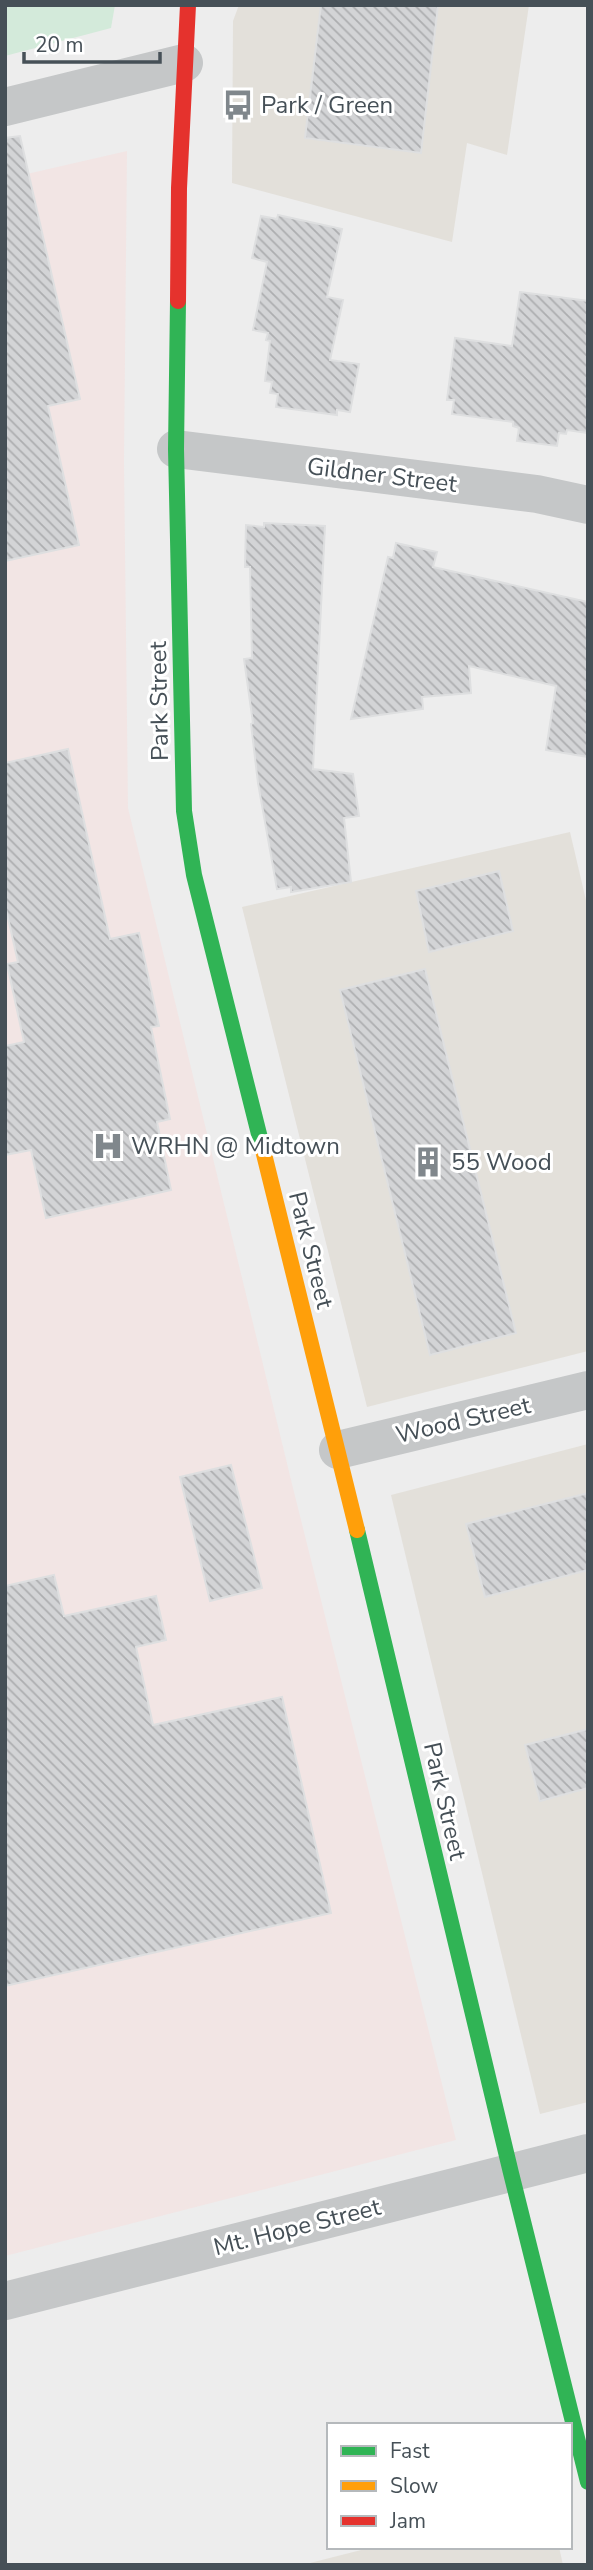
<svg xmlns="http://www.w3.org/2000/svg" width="593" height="2570" viewBox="0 0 593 2570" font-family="'Nunito Sans',sans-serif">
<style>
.commercial{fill:#e3e0da}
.medical{fill:#f2e5e4}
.park{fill:#d3eada}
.building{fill:url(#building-back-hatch);stroke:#dedfe0;stroke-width:2}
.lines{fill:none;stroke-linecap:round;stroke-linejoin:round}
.street{stroke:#c5c7c8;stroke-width:38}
.fast{stroke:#30b455;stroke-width:16}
.slow{stroke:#ff9f0a;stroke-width:16}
.jam{stroke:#e5322d;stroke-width:16}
.labels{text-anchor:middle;stroke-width:6;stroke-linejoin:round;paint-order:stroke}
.poi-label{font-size:24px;fill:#465057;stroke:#fff;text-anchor:start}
.street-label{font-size:24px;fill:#465057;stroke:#fff}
</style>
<defs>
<pattern id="building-back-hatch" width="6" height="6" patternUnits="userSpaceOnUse" patternTransform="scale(1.75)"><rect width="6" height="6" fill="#d3d4d6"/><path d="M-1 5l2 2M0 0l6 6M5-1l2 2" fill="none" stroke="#adaeb0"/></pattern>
</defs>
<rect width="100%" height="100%" fill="#ededed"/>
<g class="commercial">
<polygon points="239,5 529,5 507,155 467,143 452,242 232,183 233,21"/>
<polygon points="570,832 588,909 588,1351 367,1407 242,907"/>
<polygon points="588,1444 588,2102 540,2114 391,1495"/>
<polygon points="373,2547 559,2547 563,2565 302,2565"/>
</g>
<polygon class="medical" points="127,151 124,462 128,808 292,1484 456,2140 5,2256 5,179"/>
<polygon class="park" points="5,5 115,5 111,28 5,56"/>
<g class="building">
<polygon points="321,5 438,5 421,153 305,138"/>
<polygon points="20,136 80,399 48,406 79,545 5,561 5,138"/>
<polygon points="278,215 342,229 327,297 343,300 330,360 359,364 350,412 337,410 337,415 276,407 278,394 270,393 272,382 265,381 270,341 266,340 268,333 253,330 267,262 252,258 261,216 277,219"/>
<polygon points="520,292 588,301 588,433 567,430 566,434 559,433 557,446 517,441 519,428 513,426 513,422 452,414 454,400 447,400 455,338 512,346"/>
<polygon points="264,523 325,526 313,769 353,774 359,816 344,818 351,882 291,892 291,887 277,889 258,783 251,724 253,723 244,659 252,658 250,567 245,567 246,525 264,527"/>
<polygon points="396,543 437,552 433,567 588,602 588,757 546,750 556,686 469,666 471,693 422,697 423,709 351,719 388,557 393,558"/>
<polygon points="68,749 110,939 139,933 159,1026 151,1027 170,1119 157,1122 171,1190 46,1218 31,1150 5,1155 5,1046 24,1042 7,964 18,962 5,905 5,763"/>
<polygon points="499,871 513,931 429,952 416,891"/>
<polygon points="425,969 516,1333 430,1355 340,990"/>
<polygon points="231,1465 262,1588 210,1601 180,1477"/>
<polygon points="588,1493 588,1570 485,1597 466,1524"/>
<polygon points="54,1575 64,1616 156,1596 166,1640 136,1647 153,1725 282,1697 331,1913 5,1986 5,1586"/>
<polygon points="588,1729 588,1788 540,1801 525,1745"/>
</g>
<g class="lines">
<g class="street">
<polyline points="5,107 184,63"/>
<polyline points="176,449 537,494 588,505"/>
<polyline points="338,1450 588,1390"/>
<polyline points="5,2301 588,2153"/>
</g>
<g class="fast">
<polyline points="178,301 176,449 184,811 194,875 263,1150"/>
<polyline points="357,1530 511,2173 588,2482"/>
</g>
<polyline class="slow" points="263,1150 357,1530"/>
<polyline class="jam" points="178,301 179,188 188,5"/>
</g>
<defs>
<g id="bus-bare" transform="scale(2.415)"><path d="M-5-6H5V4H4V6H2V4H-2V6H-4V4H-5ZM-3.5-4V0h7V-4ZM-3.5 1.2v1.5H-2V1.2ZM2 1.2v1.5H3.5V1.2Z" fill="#80878c" stroke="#fff" stroke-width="2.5" paint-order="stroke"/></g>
<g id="hospital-bare" transform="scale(2.415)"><path d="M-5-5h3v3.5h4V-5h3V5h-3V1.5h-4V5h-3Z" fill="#80878c" stroke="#fff" stroke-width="2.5" paint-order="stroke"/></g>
<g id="building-bare" transform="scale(2.415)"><path d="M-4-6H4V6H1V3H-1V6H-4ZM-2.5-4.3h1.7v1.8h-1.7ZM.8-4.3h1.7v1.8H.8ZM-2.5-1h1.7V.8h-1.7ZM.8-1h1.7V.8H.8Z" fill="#80878c" stroke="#fff" stroke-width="2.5" paint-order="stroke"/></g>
</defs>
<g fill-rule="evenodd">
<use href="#bus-bare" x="238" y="105"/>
<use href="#hospital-bare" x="108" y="1146"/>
<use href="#building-bare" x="428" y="1162"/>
</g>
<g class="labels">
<g class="poi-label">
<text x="261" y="113">Park / Green</text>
<text x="131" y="1154">WRHN @ Midtown</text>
<text x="451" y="1170">55 Wood</text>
</g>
<g class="street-label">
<text transform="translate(382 475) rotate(7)" y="8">Gildner Street</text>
<text transform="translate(159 701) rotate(-91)" y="8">Park Street</text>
<text transform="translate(311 1250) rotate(76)" y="8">Park Street</text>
<text transform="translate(463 1420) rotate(-13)" y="8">Wood Street</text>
<text transform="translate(445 1801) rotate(77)" y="8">Park Street</text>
<text transform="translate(297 2227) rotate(-14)" y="8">Mt. Hope Street</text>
</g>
</g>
<rect width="593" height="2570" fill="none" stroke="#465057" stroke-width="14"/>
<rect x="327" y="2423" width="245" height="126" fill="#ffffff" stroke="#b5b9bc" stroke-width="2"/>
<rect x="341" y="2446" width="35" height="10" fill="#30b455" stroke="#b5b9bc" stroke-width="2"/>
<text x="390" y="2458" font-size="21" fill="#465057">Fast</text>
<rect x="341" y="2481" width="35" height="10" fill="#ff9f0a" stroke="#b5b9bc" stroke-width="2"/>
<text x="390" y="2493" font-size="21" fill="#465057">Slow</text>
<rect x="341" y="2516" width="35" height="10" fill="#e5322d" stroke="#b5b9bc" stroke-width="2"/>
<text x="390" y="2528" font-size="21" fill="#465057">Jam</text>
<path d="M24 52v10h136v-10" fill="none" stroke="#465057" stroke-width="3.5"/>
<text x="35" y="52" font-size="21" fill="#465057" stroke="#ffffff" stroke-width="5" paint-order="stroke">20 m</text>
</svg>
